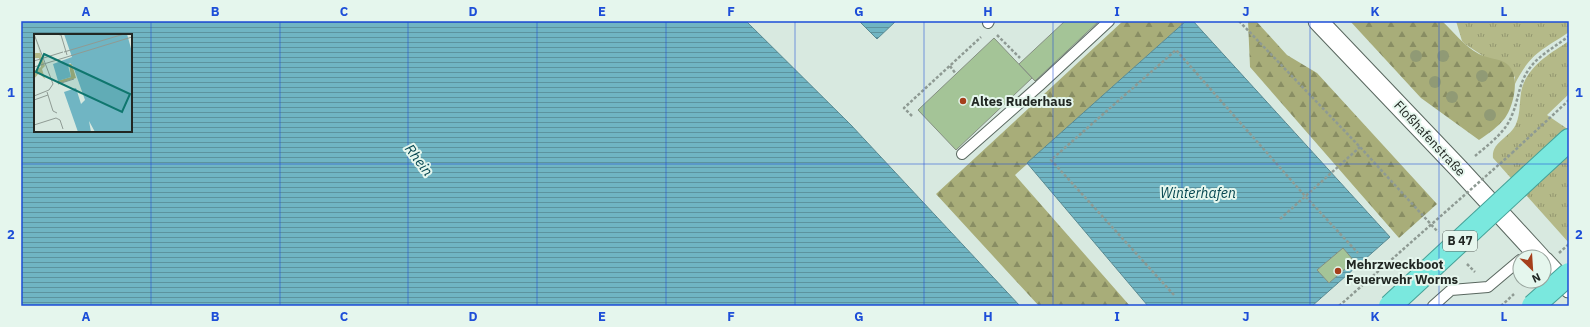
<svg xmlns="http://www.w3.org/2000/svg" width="1590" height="327" viewBox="0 0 1590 327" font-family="'IBM Plex Sans',sans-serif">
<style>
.grass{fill:url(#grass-tufts)}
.forest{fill:url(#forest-firs)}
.water{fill:url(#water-rules);stroke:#588a93;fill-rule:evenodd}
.building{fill:#a4c497;stroke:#858f82}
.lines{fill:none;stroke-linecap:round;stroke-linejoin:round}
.service-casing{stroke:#59675f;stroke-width:12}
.minor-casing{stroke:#59675f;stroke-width:21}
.trunk-casing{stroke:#45a197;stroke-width:24}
.path{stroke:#8e9a93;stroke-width:2.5;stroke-dasharray:3 2;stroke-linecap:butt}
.service{stroke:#fff;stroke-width:10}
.minor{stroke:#fff;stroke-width:19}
.trunk{stroke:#7ae8de;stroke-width:22}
.trunk-bridge-casing{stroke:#45a197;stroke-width:24;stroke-linecap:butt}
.path-bridge{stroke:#8e9a93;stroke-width:2.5;stroke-dasharray:3 2;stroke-linecap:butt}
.trunk-bridge{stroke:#7ae8de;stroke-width:22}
.tree{fill:#909a75}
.grid{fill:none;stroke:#1d4ed8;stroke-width:1;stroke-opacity:0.55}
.poi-dot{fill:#a53f1b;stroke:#e5f6ed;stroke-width:1.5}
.labels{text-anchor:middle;stroke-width:4;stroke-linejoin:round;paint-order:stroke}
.shield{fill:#e5f6ed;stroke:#5c6560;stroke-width:1}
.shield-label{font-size:12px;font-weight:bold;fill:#212723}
.poi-label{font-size:13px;font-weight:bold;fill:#212723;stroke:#e5f6ed;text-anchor:start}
.street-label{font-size:13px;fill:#212723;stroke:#e5f6ed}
.water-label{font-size:14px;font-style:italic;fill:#064751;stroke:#e5f6ed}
.inset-road{fill:none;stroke:#8f9b94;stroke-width:1}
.view{fill:#0f766e;fill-opacity:0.15;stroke:#0f766e;stroke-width:2}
.inset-edge{fill:none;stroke:#212723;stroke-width:2}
.neatline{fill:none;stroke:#1d4ed8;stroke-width:1.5}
.grid-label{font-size:13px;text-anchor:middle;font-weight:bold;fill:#1d4ed8}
</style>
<defs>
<pattern id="grass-tufts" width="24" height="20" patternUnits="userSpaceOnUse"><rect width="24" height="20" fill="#b4b988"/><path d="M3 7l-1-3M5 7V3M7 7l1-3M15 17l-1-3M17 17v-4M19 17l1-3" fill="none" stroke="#92966f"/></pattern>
<pattern id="forest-firs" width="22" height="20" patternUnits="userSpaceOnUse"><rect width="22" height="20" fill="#a8ad79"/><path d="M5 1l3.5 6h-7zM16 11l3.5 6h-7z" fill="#888d63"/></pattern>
<pattern id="water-rules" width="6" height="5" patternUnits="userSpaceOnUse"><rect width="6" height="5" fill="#70b5c3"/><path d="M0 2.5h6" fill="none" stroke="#5c939e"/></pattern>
</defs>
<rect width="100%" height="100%" fill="#d8e9e0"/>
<g class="grass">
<path d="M1456 21H1569V32C1541 51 1530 53 1514 86L1515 77 1465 44 1462 41Z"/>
<path d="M1569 41V94L1547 115 1569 130V243L1493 158C1491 142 1511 137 1516 124 1521 113 1519 99 1522 88 1529 65 1551 53 1569 41Z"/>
</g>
<g class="forest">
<polygon points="1123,21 1186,21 1015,175 1130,306 1039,306 936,194"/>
<polygon points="1248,21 1256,21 1287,55 1317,73 1437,204 1399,238 1250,67"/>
<path d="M1350 21H1442C1454 32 1464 46 1479 54 1488 59 1499 58 1507 64 1521 75 1514 106 1505 118 1498 127 1488 134 1479 140L1421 98Z"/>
</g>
<g class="water">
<path d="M21 21H746L851 125 1020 306H21ZM35 35H131V131H35Z"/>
<polygon points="859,21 896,21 877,39"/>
<polygon points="1186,21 1193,21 1390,237 1312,306 1148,306 1027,163"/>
</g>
<g class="building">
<polygon points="1065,21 1099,21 1035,81 1019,64"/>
<polygon points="994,38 1032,78 956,150 918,110"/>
<polygon points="1343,248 1354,261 1329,283 1317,270"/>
</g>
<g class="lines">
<g class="service-casing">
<g id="service">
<polyline points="988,23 989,21"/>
<polyline points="962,154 1039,86 1109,21"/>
<polyline points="1433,306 1451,290 1488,287 1520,260"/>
</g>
</g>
<g class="minor-casing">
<g id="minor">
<polyline points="1318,21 1460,170 1540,257"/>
<polyline points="1544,261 1569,288"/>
</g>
</g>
<g class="trunk-casing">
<polyline id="trunk" points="1531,175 1569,140"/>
</g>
<g class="path">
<polyline points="1239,21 1360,147 1438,232"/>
<polyline points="997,35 1020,58"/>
<polyline points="950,66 956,74"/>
<polyline points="912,116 904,108 981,37"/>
<polyline points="1512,153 1569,100"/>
<path d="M1475 156C1488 145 1506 132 1512 115 1519 99 1518 85 1529 69 1539 55 1555 47 1569 36"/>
<polyline points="1280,219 1360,147"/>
<polyline points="1467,264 1475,272"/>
<polyline points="1174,295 1051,160 1176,50 1306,197 1358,253"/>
<polyline points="1501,306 1514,294"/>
</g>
<use href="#service" class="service"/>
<use href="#minor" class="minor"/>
<use href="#trunk" class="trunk"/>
<g class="trunk-bridge-casing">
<g id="trunk-bridge">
<polyline points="1390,306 1531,175"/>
<polyline points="1533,306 1569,274"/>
</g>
</g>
<g class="path-bridge">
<polyline points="1559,253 1569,244"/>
<polyline points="1339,306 1512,153"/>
</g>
<use href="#trunk-bridge" class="trunk-bridge"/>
</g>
<g class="tree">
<circle cx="1416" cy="56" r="6"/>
<circle cx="1443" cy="56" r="6"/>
<circle cx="1482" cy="76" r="6"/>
<circle cx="1435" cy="82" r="6"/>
<circle cx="1452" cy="97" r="6"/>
<circle cx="1490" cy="115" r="6"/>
</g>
<path class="grid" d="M151 21V306M280 21V306M408 21V306M537 21V306M666 21V306M795 21V306M924 21V306M1053 21V306M1182 21V306M1310 21V306M1439 21V306M21 164H1569"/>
<g class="poi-dot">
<circle cx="963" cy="101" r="4"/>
<circle cx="1338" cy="271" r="4"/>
</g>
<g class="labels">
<rect class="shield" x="1443" y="231" width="34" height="20" rx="3"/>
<g class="shield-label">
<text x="1460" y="245">B 47</text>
</g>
<g class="poi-label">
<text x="971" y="106">Altes Ruderhaus</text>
<text x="1346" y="269">Mehrzweckboot<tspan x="1346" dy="15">Feuerwehr Worms</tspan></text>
</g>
<g class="street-label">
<text transform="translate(1430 138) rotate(47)" y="5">Floßhafenstraße</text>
</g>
<g class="water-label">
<text transform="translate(419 160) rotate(53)" y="5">Rhein</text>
<text x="1198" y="198">Winterhafen</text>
</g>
</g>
<g transform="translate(34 34)">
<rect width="98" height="98" fill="#d8e9e0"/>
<path d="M1 4 11 32 8 35 11 45 5 39 0 45V37L7 33 5 24H0V19H6Z" fill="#b4b988"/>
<path d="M35 30H38L42 44 24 50 23 47 37 43Z" fill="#a8ad79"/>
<path d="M30 0H93L98 18V98H61L55 87 57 98H44L30 58 42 54 47 70 51 66 39 32 36 29 34 31 37 43 24 47 19 30 38 23Z" fill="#70b5c3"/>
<path class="inset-road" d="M22 0 27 1 33 21M30 18 90 0M0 27 29 18M0 33 98 3M24 50 40 45M13 58 19 77 23 79M0 62 15 56 19 50 0 0M0 66 14 61M0 91 22 84 26 86 29 95"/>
<path class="view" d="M10 20 96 60 88 78 2 38Z"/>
<rect width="98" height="98" class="inset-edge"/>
</g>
<rect width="1590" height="327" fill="none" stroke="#e5f6ed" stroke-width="44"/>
<g transform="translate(1532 269) rotate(155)"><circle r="19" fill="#e5f6ed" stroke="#97a39c"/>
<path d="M0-3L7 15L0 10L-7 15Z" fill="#a53f1b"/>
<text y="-6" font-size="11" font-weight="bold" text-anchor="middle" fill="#212723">N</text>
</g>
<rect x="22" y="22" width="1546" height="283" class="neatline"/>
<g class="grid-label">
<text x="86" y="16">A</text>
<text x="215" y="16">B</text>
<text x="344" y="16">C</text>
<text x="473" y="16">D</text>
<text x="602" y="16">E</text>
<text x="731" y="16">F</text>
<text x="859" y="16">G</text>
<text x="988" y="16">H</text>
<text x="1117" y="16">I</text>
<text x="1246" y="16">J</text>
<text x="1375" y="16">K</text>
<text x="1504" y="16">L</text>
<text x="11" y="97">1</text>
<text x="1579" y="97">1</text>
<text x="11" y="239">2</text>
<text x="1579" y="239">2</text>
<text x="86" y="321">A</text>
<text x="215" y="321">B</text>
<text x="344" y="321">C</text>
<text x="473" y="321">D</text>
<text x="602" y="321">E</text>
<text x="731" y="321">F</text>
<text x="859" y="321">G</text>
<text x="988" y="321">H</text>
<text x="1117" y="321">I</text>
<text x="1246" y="321">J</text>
<text x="1375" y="321">K</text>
<text x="1504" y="321">L</text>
</g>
</svg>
